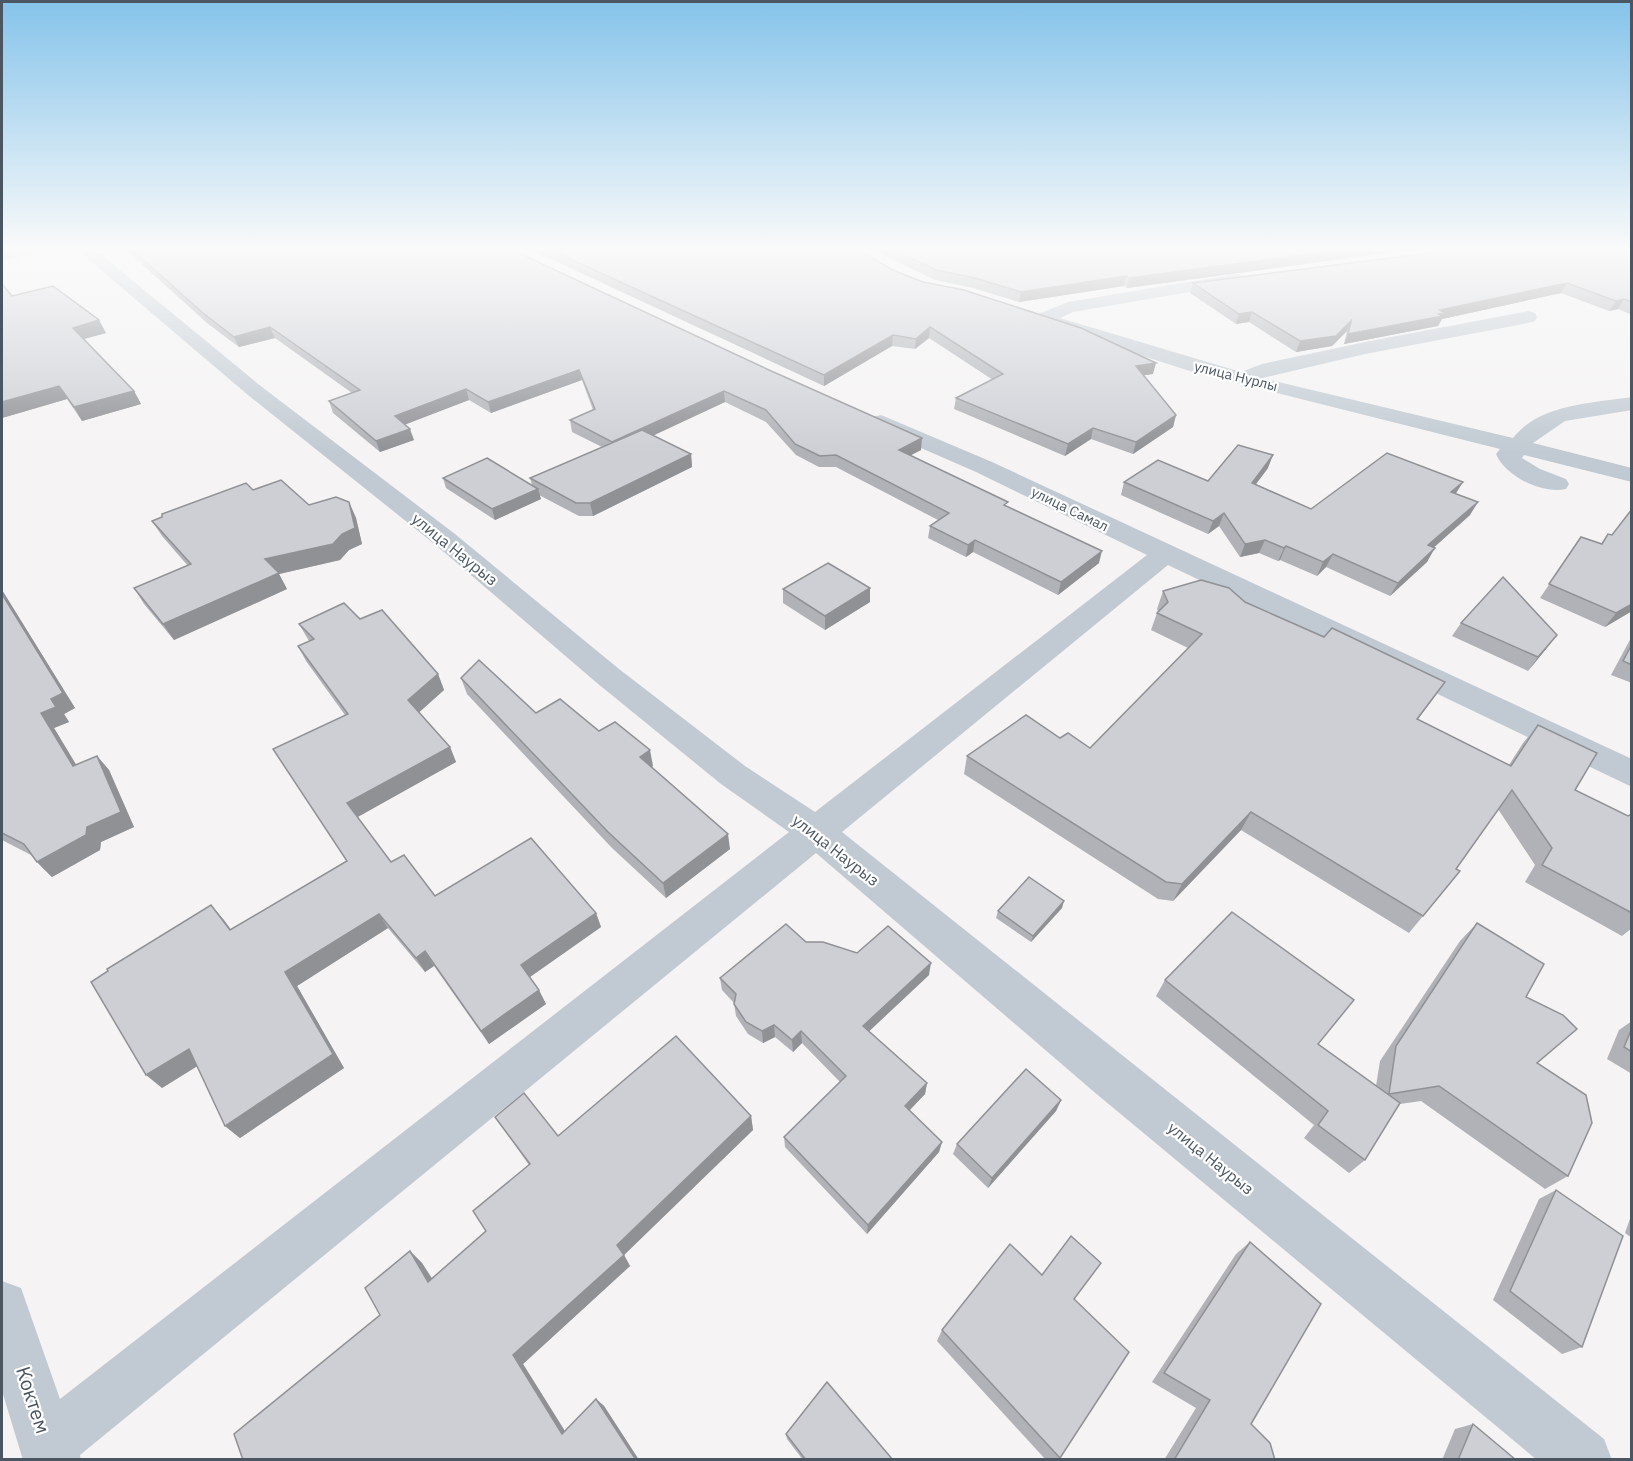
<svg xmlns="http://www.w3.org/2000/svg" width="1633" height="1461" viewBox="0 0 1633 1461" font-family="'IBM Plex Sans',sans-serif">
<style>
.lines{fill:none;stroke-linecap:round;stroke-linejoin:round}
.minor{fill:#c1cad2;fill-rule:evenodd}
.wall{fill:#b0b2b7}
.shaded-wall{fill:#909195}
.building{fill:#cdcfd5;stroke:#909195;stroke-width:1.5}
.labels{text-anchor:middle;stroke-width:4.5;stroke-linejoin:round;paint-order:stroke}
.far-street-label{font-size:14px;fill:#4a5661;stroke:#fff}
.street-label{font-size:16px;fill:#4a5661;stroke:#fff}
.near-street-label{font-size:20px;fill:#4a5661;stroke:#fff}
</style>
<rect width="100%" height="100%" fill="#f5f3f3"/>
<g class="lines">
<g class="minor">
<polygon points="14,248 45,248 43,251 2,261 2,251"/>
<polygon points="75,248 93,248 262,387 455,534 619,669 745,766 815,812 1147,555 976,472 873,427 870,422 873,417 881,415 992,462 1632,759 1632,787 1168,565 842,832 1604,1439 1612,1460 1537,1460 1093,1091 816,853 80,1455 81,1460 23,1460 2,1391 2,1281 21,1288 60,1399 789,832 721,784 597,683 437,546 248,395"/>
<path d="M1236 274 1242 275 1245 279 1242 283 1073 312 1060 318 1241 372 1262 364 1365 342 1528 311 1535 313 1537 317 1535 321 1528 323 1365 354 1262 378 1513 438C1539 404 1593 403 1632 397V410L1565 421 1533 443 1632 468V482L1524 455 1522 458 1540 469 1566 479 1569 484 1566 489C1542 495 1504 475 1496 454L1500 449 1193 372 1052 327 1050 322H1038L1036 318 1038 314 1068 302Z"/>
</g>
</g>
<g class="wall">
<polygon points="124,248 508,248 921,450 910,455 1007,507 1099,563 1058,595 973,552 966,557 928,538 930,526 938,520 836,467 819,467 796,455 766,422 725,402 653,435 691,454 692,467 593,516 579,516 539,495 541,499 495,520 446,488 443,478 532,485 530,478 602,447 572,432 570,420 593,410 582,380 491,413 469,400 405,424 414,440 380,452 333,413 329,401 352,393 275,338 239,347 207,323"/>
<polygon points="527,248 854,248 895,271 1153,374 1143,375 1176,415 1173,427 1133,454 1091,439 1065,456 954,409 956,398 993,380 929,338 915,349 892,346 824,386"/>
<polygon points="868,248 1423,248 1127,288 1124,286 1019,302 973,288 935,280"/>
<polygon points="1632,248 1632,315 1618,309 1609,311 1561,293 1442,319 1438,326 1344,344 1347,331 1332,346 1296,352 1249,322 1236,324 1190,293 1193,283"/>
<polygon points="2,284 12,296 106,333 84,339 134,391 141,404 82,421 67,399 2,418"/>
<polygon points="1268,468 1256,484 1311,509 1456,494 1470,515 1433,548 1427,562 1390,596 1326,567 1317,576 1280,560 1278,561 1259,553 1240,557 1219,526 1208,534 1121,495 1124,482 1208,481"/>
<polygon points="253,490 309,505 349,502 356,518 362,544 349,550 340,560 279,574 287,589 174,640 144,604 134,588 188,566 162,536 152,521"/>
<polygon points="1632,509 1632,611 1605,627 1540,598 1581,537 1601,544 1608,534 1612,535"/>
<polygon points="870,588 870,602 825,630 783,603 783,589"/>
<polygon points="2,590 75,708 64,714 69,722 54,728 76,765 97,756 109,770 134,827 101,842 100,850 52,877 37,862 31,855 2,840"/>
<polygon points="1163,591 1245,602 1324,637 1445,682 1418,719 1509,765 1523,743 1538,725 1575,790 1628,816 1632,814 1632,928 1622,936 1525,882 1535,865 1498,809 1423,916 1409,933 1241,830 1173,901 1158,899 964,774 967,756 1060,738 1090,748 1188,648 1151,630 1157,613 1158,611 1157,609"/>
<polygon points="360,619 438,674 444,690 419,712 450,747 456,762 357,817 391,862 435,896 596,913 601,927 530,977 546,1004 489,1044 434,966 425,972 388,928 297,986 344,1068 240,1138 225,1126 197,1066 162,1088 211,905 231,930 346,861 345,715 306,661 298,646 309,641 299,624"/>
<polygon points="1461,623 1546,649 1528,671 1452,636"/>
<polygon points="1632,636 1632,683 1611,675"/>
<polygon points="461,678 536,713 599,731 653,766 651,767 730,849 666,898 612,848 467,694"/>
<polygon points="1062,908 1031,942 996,918 998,911"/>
<polygon points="1477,923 1526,997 1537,1063 1568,1176 1545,1189 1421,1101 1400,1104 1365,1160 1349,1173 1304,1138 1314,1125 1156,996 1165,980 1318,1044 1376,1086 1380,1061 1460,941"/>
<polygon points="806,942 929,975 869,1031 927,1083 925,1094 909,1111 942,1142 939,1152 867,1234 785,1147 784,1137 840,1082 802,1043 793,1052 775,1037 763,1043 748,1034 736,1016 734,1003 722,990 720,978"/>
<polygon points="1632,1021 1632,1074 1607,1059 1619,1030"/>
<polygon points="1061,1100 1056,1111 988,1188 953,1154 957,1144"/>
<polygon points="751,1116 753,1130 624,1255 630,1266 523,1364 565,1431 596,1399 604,1406 639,1460 243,1460 380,1315 410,1251 422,1263 432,1278 486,1231 529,1165 495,1117 558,1136"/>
<polygon points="1556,1190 1582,1347 1562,1354 1493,1300 1539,1199"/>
<polygon points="1632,1213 1632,1238 1625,1233"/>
<polygon points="1250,1242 1251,1424 1275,1460 1164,1460 1196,1408 1152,1382 1236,1254"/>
<polygon points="1042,1275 1060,1458 1058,1460 1046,1460 937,1341 942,1330"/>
<polygon points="1473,1424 1516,1460 1442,1460 1455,1429"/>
<polygon points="786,1434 893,1460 803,1460 787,1439"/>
</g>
<g class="shaded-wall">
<polygon points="1355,248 1423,248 1127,288 1129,278"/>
<polygon points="1126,276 1124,286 1019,302 1021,292"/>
<polygon points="1567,283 1561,293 1442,319 1438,326 1344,344 1348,334 1440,310"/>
<polygon points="1624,299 1618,309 1609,311 1616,301"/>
<polygon points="1252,312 1249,322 1236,324 1239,314"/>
<polygon points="99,320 106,333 80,340 73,328"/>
<polygon points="1351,321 1347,331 1332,346 1296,352 1300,341"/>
<polygon points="270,327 275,338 239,347 234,337"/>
<polygon points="930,327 929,338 915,349 916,339"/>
<polygon points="893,335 892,346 824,386 824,375"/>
<polygon points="1156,363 1153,374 1133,377 1136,366"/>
<polygon points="579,370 582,380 491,413 488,402"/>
<polygon points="59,386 67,399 2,418 2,402"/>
<polygon points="466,389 469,400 399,427 395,416"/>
<polygon points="134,391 141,404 82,421 74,407"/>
<polygon points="724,391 725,402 614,454 612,442"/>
<polygon points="1176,415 1173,427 1133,454 1136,442"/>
<polygon points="1093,428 1091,439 1065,456 1068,444"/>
<polygon points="410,429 414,440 380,452 376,441"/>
<polygon points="922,438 921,450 898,462 899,450"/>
<polygon points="691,454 692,467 593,516 590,503"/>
<polygon points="1273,455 1268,468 1247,496 1252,483"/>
<polygon points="1463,482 1455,495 1451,492"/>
<polygon points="538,489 541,499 495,520 492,509"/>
<polygon points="349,502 356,518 362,544 349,550 340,560 279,574 287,589 174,640 163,624 265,559"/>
<polygon points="1478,502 1470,515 1421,559 1428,545"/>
<polygon points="1224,513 1219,526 1208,534 1213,521"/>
<polygon points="975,540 973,552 966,557 968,545"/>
<polygon points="1265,540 1259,553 1240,557 1245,544"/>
<polygon points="1286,546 1280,560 1278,561 1284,548"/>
<polygon points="1435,548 1427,562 1390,596 1398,583"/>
<polygon points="1102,551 1099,563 1058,595 1061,582"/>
<polygon points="1333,554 1326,567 1317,576 1323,562"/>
<polygon points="870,588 870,602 825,630 825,616"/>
<polygon points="2,590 75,708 64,714 69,722 54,728 86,781 73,766 41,713 51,699 2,594"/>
<polygon points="1632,604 1632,611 1605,627 1616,613"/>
<polygon points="1557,635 1546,649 1528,671 1538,657"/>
<polygon points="438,674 444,690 415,716 408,700"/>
<polygon points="1445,682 1433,699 1405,736 1417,719"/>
<polygon points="450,747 456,762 356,818 347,803"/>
<polygon points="650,750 653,766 643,773 640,757"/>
<polygon points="97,756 109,770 134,827 101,842 100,850 52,877 37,862"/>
<polygon points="1251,812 1241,830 1173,901 1182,884"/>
<polygon points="728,834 730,849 666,898 663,883"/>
<polygon points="1064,901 1062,908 1031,942 1033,936"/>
<polygon points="211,905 224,920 242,945 230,930"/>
<polygon points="596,913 601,927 527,979 521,965"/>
<polygon points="379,914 388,928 297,986 344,1068 240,1138 225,1126 285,972"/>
<polygon points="425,951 434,966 425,972 416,958"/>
<polygon points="931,963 929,975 862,1038 863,1026"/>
<polygon points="539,990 546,1004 489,1044 481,1031"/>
<polygon points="774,1025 775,1037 763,1043 762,1031"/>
<polygon points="801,1031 802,1043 793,1052 792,1040"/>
<polygon points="189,1049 204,1062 162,1088 146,1075"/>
<polygon points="927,1083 925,1094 903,1117 905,1106"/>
<polygon points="1061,1100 1056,1111 988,1188 992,1178"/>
<polygon points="751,1116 753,1130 624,1255 630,1266 523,1364 571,1441 562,1434 513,1355 617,1245"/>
<polygon points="942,1142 939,1152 867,1234 868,1225"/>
<polygon points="410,1251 422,1263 440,1292 428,1282"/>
<polygon points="596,1399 604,1406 639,1460 636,1460"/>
</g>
<g class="building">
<polygon points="130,248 508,248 769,370 922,438 899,450 1008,502 1004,505 1102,551 1061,582 975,540 968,545 930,526 949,513 836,455 820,456 795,444 766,410 724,391 612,442 570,420 595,409 579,370 488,402 466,389 395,416 410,429 376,441 329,401 360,390 270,327 234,337 203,313"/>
<polygon points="546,248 854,248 895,271 923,282 964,290 1081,328 1156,363 1136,366 1176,415 1136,442 1093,428 1068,444 956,398 1003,374 930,327 916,339 893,335 824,375"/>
<polygon points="889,248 1355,248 1129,278 1126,276 1021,292 975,278 936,270"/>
<polygon points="1470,248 1632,248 1632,302 1624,299 1616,301 1567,283 1440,310 1445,313 1439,314 1443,316 1348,334 1351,321 1336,336 1300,341 1252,312 1239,314 1193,283"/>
<polygon points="2,284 12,296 53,286 99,320 73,328 134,391 74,407 59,386 2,402"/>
<polygon points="642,430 691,454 590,503 576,503 530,478"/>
<polygon points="1238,445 1273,455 1252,483 1311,509 1387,453 1463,482 1451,492 1478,502 1428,545 1435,548 1398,583 1333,554 1323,562 1286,546 1284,548 1265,540 1245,544 1224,513 1213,521 1124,482 1158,460 1208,481"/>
<polygon points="487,458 538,489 492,509 443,478"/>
<polygon points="281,480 309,505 336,497 349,502 355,528 342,534 333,544 265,559 279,573 163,624 134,588 191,564 152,521 162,517 162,514 246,483 253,490"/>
<polygon points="1632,509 1632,604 1616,613 1549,584 1581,537 1602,544 1608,534 1612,535"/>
<polygon points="828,563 870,588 825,616 783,589"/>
<polygon points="1503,577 1557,635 1538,657 1461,623"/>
<polygon points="1201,580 1229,588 1245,602 1324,637 1332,628 1445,682 1417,719 1511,766 1538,725 1597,753 1575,790 1628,816 1632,814 1632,913 1542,865 1552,848 1512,790 1456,869 1460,871 1423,916 1251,812 1182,884 1166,882 967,756 1026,715 1060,738 1068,733 1090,748 1202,634 1157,613 1168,602 1163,591"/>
<polygon points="2,594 63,693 51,699 56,707 41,713 73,766 97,756 121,812 87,827 86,835 37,862 24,844 2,833"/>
<polygon points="344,603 360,619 382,610 438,674 408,700 450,747 347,803 391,862 404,855 435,896 531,838 596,913 521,965 539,990 481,1031 425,951 416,958 379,914 285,972 333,1054 225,1126 189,1049 146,1075 91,982 108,971 107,969 211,905 230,930 347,861 273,749 348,714 298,646 314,639 299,624"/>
<polygon points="1632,644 1632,665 1623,661"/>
<polygon points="479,660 536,713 560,699 599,731 615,722 650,750 640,757 728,834 663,883 608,832 461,678"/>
<polygon points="1029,877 1064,901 1033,936 998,911"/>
<polygon points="1232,912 1354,1000 1318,1044 1400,1103 1365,1160 1318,1125 1328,1111 1165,980"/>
<polygon points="1477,923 1544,964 1526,997 1563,1015 1577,1029 1537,1063 1586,1095 1592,1123 1568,1176 1439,1086 1389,1094 1396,1046"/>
<polygon points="786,924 806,942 823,942 857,953 888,926 931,963 863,1026 927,1083 905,1106 942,1142 868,1225 784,1137 846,1076 801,1031 792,1040 774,1025 762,1031 746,1022 734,1004 736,994 720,978"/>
<polygon points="1632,1028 1632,1052 1624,1047"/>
<polygon points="676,1036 751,1116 617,1245 624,1255 513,1355 562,1434 596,1399 636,1460 243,1460 234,1434 380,1315 365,1288 410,1251 428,1282 486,1231 473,1211 530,1164 495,1117 524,1093 558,1136"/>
<polygon points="1026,1069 1061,1100 992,1178 957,1144"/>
<polygon points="1556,1190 1623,1236 1582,1347 1510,1291"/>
<polygon points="1071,1236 1101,1263 1074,1299 1129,1352 1060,1458 942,1330 1010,1244 1042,1275"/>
<polygon points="1250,1242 1321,1304 1251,1424 1270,1443 1275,1460 1174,1460 1210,1400 1164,1373"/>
<polygon points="827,1382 893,1460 806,1460 786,1434"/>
<polygon points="1473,1424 1516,1460 1458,1460"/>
</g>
<linearGradient id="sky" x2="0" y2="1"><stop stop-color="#85c3ea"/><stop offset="0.55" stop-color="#fafafa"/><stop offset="1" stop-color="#fafafa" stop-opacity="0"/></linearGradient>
<rect width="1633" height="453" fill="url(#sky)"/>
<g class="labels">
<g class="far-street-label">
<text transform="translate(1236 376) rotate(14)" y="5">улица Нурлы</text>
<text transform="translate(1070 509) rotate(26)" y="5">улица Самал</text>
</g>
<g class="street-label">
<text transform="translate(455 549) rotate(39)" y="6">улица Наурыз</text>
<text transform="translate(836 850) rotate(38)" y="6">улица Наурыз</text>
<text transform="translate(1211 1158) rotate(39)" y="6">улица Наурыз</text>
</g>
<g class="near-street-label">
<text transform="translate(33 1400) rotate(72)" y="7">Коктем</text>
</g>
</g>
<rect width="1633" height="1461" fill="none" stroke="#4a5661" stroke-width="6"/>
</svg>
